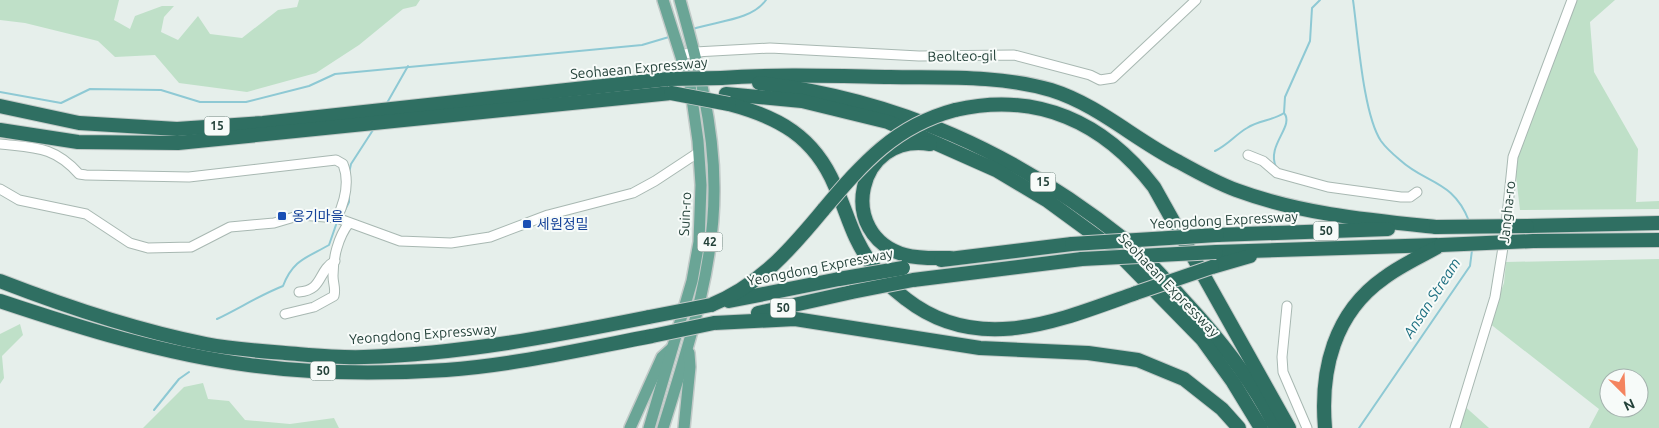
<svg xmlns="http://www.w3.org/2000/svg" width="1659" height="428" viewBox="0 0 1659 428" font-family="Ubuntu,'Noto Sans KR',sans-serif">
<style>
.green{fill:#bfe0c8;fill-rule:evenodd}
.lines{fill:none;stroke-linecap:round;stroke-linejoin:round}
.stream{stroke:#8ec9d4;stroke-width:2}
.minor-casing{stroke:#a8b8b2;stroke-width:11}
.major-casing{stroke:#c2cac8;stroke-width:14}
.highway-casing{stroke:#c2cac8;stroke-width:16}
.minor{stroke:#fff;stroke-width:9}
.major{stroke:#6aa596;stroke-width:11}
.highway{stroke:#2f6f62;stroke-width:14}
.highway-bridge-casing{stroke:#c2cac8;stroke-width:16;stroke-linecap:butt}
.highway-bridge{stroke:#2f6f62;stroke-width:14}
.transit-dot{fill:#1a4fb4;stroke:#f7fbf9;stroke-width:2}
.labels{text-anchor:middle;stroke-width:4;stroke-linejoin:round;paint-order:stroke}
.shield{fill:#f7fbf9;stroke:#637a73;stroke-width:1}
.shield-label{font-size:12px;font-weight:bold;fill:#24423a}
.street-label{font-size:14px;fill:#24423a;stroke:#f7fbf9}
.transit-label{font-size:14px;fill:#164399;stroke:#f7fbf9;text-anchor:start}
.water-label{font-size:15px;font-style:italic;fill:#1c6f80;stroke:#f7fbf9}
</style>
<rect width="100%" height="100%" fill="#e6efeb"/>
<g class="green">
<polygon points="0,0 119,0 114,20 130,29 135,16 162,6 174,6 164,17 161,32 178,40 198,16 210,34 242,38 278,10 297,7 299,0 420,0 416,6 403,9 359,45 316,73 247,92 179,83 155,55 115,57 98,41 25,23 0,20"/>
<polygon points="1571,0 1615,0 1590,22 1594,72 1638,149 1636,202 1659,201 1659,209 1520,210 1514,159"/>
<path d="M1659 259V428H1589L1599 409 1489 323 1504 283 1506 262ZM1609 378H1639V408H1609Z"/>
<polygon points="20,324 23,335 2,356 4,378 0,384 0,334"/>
<polygon points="203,383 208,399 229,401 245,420 290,424 334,418 339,428 143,428 184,387"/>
<polygon points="1461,403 1489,428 1454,428"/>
</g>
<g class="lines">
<g class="stream">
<path d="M1353 0C1358 35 1363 114 1381 141 1386 148 1394 155 1400 160 1426 184 1453 180 1469 221"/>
<path d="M693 29C715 21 751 21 766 0"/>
<polyline points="0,92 61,103 90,89 161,90 200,102 246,102 309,86 335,74 642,45 669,37"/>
<polyline points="387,103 408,66"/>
<path d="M1215 151C1229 144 1235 135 1247 128 1259 120 1272 121 1284 113L1285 97 1310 41 1312 8 1320 0"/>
<path d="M1276 167C1266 145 1295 126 1284 113"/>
<polyline points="349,173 351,164 373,130"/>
<polyline points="343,214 349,202 349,196"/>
<path d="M217 319C240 308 260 295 283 286 293 260 306 258 329 245L337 222"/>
<polyline points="154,410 179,379 189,372"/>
<polyline points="1359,428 1470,266 1472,250"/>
</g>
<g class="minor-casing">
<g id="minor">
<polyline points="680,55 695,52 770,48 919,56 1014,55 1090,75 1100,80 1113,78 1196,0"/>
<path d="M0 144C35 148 54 146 79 174L86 175 189 177 336 160 343 164C350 182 345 201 337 218"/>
<polyline points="1248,155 1263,161 1277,173 1328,187 1401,197 1410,197 1417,192"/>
<polyline points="0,189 19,200 86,214 130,243 148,248 191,247 230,227 274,223 301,215 337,218 400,241 451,243 490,237 548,215 633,193 655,181 699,152"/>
<path d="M299 292C324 290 317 271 335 261"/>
<polyline points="1287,306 1282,357 1283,372 1307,428"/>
<path d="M285 314 314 307 334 296C336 288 333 284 333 276 333 258 338 237 349 223"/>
<polyline points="1455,428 1495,297 1505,235 1513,157 1572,0"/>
</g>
</g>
<g class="major-casing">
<g id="major">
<polyline points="630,428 662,357 672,348"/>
<polyline points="649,428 692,281 699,242 701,185 698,141 690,85 663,0"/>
<path d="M663 428C687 350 715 269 714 187 714 123 697 61 680 0"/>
<polyline points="684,428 690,367 689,353"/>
</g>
</g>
<g class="highway-casing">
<g id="highway">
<path d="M721 78C777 74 833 76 890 77 944 78 999 75 1051 90 1099 105 1135 140 1179 162 1197 172 1217 183 1236 190 1301 214 1368 220 1436 227"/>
<path d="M759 83C897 99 1016 153 1125 240 1148 259 1168 283 1188 305 1222 342 1254 383 1276 428"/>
<polyline points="726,94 802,101 888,122 996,170 1048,201 1115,250 1202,339 1233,382 1261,428"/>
<path d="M729 104C778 117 814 136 835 186 843 203 848 221 856 238 868 263 884 283 906 299 979 356 1060 320 1136 293"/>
<polyline points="0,106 79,123 177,129 263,123 668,79"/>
<path d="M955 110C1037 91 1104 122 1154 187L1289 428"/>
<polyline points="0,130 78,142 178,143 671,93"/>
<path d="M930 144C857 132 835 235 905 255 919 259 935 258 950 258"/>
<polyline points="1527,226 1659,223"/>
<polyline points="1217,235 1388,229"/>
<polyline points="1533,241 1659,240"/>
<polyline points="1216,252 1437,245"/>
<polyline points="941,260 1072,244"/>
<polyline points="1212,267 1250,256"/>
<polyline points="913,280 1082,259"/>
<path d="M0 281C67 307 135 330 206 344 232 349 259 351 285 353 311 355 338 358 364 357 461 354 554 336 649 317"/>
<path d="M0 301C81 328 164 354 249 365 314 374 381 374 446 370 515 365 584 349 652 336"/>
<polyline points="729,301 839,279"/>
<path d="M711 305C760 285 791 249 824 209"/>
<polyline points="758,313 852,292"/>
<polyline points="714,323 795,319 980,348 1088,353 1138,360 1184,379 1222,409 1239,428"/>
<path d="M1325 428C1320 370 1334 313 1384 278 1401 265 1422 256 1441 245"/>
</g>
</g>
<use href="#minor" class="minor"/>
<use href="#major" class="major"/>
<use href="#highway" class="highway"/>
<g class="highway-bridge-casing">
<g id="highway-bridge">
<polyline points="668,79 721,78"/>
<polyline points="671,93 729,104"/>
<path d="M824 209C863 163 895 126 955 110"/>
<polyline points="1436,227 1527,226"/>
<polyline points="1072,244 1217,235"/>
<polyline points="1441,245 1533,241"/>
<polyline points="1082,259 1216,252"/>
<polyline points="839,279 903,268"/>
<polyline points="852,292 913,280"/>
<polyline points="1136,293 1212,267"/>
<polyline points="649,317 711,305"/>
<polyline points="652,336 714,323"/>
</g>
</g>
<use href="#highway-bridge" class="highway-bridge"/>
</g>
<g class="transit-dot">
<rect x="277" y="211" width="10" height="10" rx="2.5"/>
<rect x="522" y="219" width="10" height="10" rx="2.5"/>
</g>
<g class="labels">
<g class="shield">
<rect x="204.5" y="116.5" width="25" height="19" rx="4"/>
<rect x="1030.5" y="172.5" width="25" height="19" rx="4"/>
<rect x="1313.5" y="221.5" width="25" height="19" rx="4"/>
<rect x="697.5" y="232.5" width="25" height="19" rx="4"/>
<rect x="770.5" y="298.5" width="25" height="19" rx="4"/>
<rect x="310.5" y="361.5" width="25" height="19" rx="4"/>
</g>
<g class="shield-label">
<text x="217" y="130">15</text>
<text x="1043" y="186">15</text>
<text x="1326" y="235">50</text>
<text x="710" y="246">42</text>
<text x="783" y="312">50</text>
<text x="323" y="375">50</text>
</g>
<g class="street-label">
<text transform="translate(962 56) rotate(-1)" y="5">Beolteo-gil</text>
<text transform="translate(639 68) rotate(-5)" y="5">Seohaean Expressway</text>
<text transform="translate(1507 212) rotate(-84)" y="5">Jangha-ro</text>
<text transform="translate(685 214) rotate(-87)" y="5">Suin-ro</text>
<text transform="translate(1224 220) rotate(-3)" y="5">Yeongdong Expressway</text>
<text transform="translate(820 267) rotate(-11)" y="5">Yeongdong Expressway</text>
<text transform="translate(1169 285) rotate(46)" y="5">Seohaean Expressway</text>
<text transform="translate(423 334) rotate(-4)" y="5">Yeongdong Expressway</text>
</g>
<g class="transit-label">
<text x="292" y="221">옹기마을</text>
<text x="537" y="229">세원정밀</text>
</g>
<g class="water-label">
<text transform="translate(1432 298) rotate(-57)" y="5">Ansan Stream</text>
</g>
</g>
<g transform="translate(1624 393) rotate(156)"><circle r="24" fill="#f7fbf9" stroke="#a3b1ad"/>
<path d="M0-4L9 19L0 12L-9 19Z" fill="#f4845f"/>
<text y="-8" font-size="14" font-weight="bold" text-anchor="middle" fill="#24423a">N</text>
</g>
</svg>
